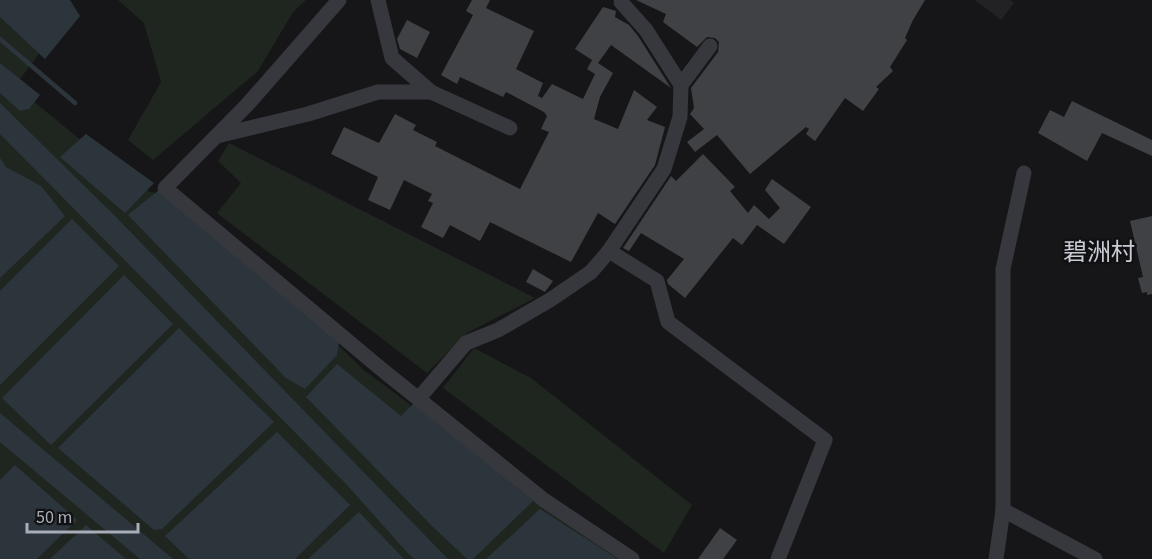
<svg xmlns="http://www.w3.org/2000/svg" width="1152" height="559" viewBox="0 0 1152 559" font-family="'Source Sans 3','Noto Sans SC',sans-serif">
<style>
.built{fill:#222225}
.green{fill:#1e261f}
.water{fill:#2c353c}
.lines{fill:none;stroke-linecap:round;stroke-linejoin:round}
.stream{stroke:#2c353c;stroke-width:4.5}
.building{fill:#404145}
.minor{stroke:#37383d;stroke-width:15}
.labels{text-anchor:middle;stroke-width:5;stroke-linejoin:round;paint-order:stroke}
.quarter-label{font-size:24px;fill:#c9ccd4;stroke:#111113}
</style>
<rect width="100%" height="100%" fill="#161618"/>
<polygon class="built" points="975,0 1010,0 1014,3 1001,20"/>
<g class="green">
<polygon points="0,0 68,15 15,86 139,188 193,205 365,371 617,559 0,559"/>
<polygon points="118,0 306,0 293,12 258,71 153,160 128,140 161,82 144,23"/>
<polygon points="229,143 535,298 467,333 427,373 217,213 241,183 218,161"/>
<polygon points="474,348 531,378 692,505 664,553 443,388"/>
</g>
<g class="water">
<polygon points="0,0 70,0 80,16 45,59 0,17"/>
<polygon points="0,63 40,95 29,109 20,111 0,93"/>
<polygon points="0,103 114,215 448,559 414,559 405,550 347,485 0,134"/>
<polygon points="86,134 154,183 125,213 60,157"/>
<polygon points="0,158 6,167 41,186 65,216 0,278"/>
<polygon points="159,190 339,342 337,355 305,389 286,378 128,215"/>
<polygon points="72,219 119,266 0,385 0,291"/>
<polygon points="124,275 173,324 51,445 2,398"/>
<polygon points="179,328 274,422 162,529 154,530 58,448"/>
<polygon points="337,364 401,416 414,403 533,501 473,559 467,559 432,526 306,397"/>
<polygon points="0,413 173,559 140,559 0,442"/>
<polygon points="277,432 350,505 295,559 189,559 165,536"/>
<polygon points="15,465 77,520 37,559 0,559 0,480"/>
<polygon points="540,509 618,559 486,559"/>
<polygon points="359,512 404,559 308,559"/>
<polygon points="86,525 126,559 50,559"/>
</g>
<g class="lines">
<polyline class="stream" points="0,39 75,103"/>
</g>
<g class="building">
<polygon points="472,0 490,0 486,8 534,31 516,69 543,83 538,96 542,98 552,84 583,99 595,74 587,69 592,60 575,49 603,7 616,11 615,17 629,25 638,36 671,88 611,45 598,63 613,73 600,97 594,119 618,129 634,90 657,107 647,120 665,127 655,165 615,224 598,213 571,262 490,222 480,241 450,225 443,238 421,227 433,203 428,201 432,194 404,180 390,210 368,200 378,177 331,154 344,127 379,143 395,114 416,125 413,130 437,142 435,146 520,189 549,132 541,129 547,116 544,112 506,92 503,97 460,77 457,84 441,75 473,15 466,11"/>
<polygon points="636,0 925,0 913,20 905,38 907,40 890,67 893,71 876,87 879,89 863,111 845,98 815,141 806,134 809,129 806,127 750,174 717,135 695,152 687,142 704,129 690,114 694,108 691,88 718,52 719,42 715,38 707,37 697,47 663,22 666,14"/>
<polygon points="407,20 430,32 417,58 400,49 397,39"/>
<polygon points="1072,101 1152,140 1152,156 1102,133 1087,161 1038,133 1050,110 1064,117"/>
<polygon points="703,154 735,187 730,191 748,213 754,205 769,219 780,208 765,190 772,179 811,207 784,244 757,225 742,245 733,238 685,298 668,284 667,280 684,259 641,233 629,251 623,248 671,176 676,181"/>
<polygon points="1152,216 1152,294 1147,295 1147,292 1142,293 1138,278 1143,277 1130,221"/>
<polygon points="533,269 553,281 545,292 526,282"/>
<polygon points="720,528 737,540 723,559 698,559"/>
</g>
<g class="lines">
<g class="minor">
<polyline points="339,0 247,105 165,188 380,368 544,500 632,559"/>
<polyline points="681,85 710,46"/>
<polyline points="431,92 510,128"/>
<polyline points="217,136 308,114 378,92 431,92 392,58 378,0"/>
<polyline points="609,251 664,169 680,117 681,85 646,30 621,2"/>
<polyline points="419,398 466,343 498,330 550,300 591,272 609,251 657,281 668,322 825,440 778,559"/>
<polyline points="1003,510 1095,559"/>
<polyline points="996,559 1003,510 1003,269 1024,173"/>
</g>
</g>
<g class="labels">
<g class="quarter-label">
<text x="1099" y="260">碧洲村</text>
</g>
</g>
<path d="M27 523v9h111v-9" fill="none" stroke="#a8adb8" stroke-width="3"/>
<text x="36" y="523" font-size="18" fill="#a8adb8" stroke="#111113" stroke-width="4.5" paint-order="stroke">50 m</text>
</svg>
